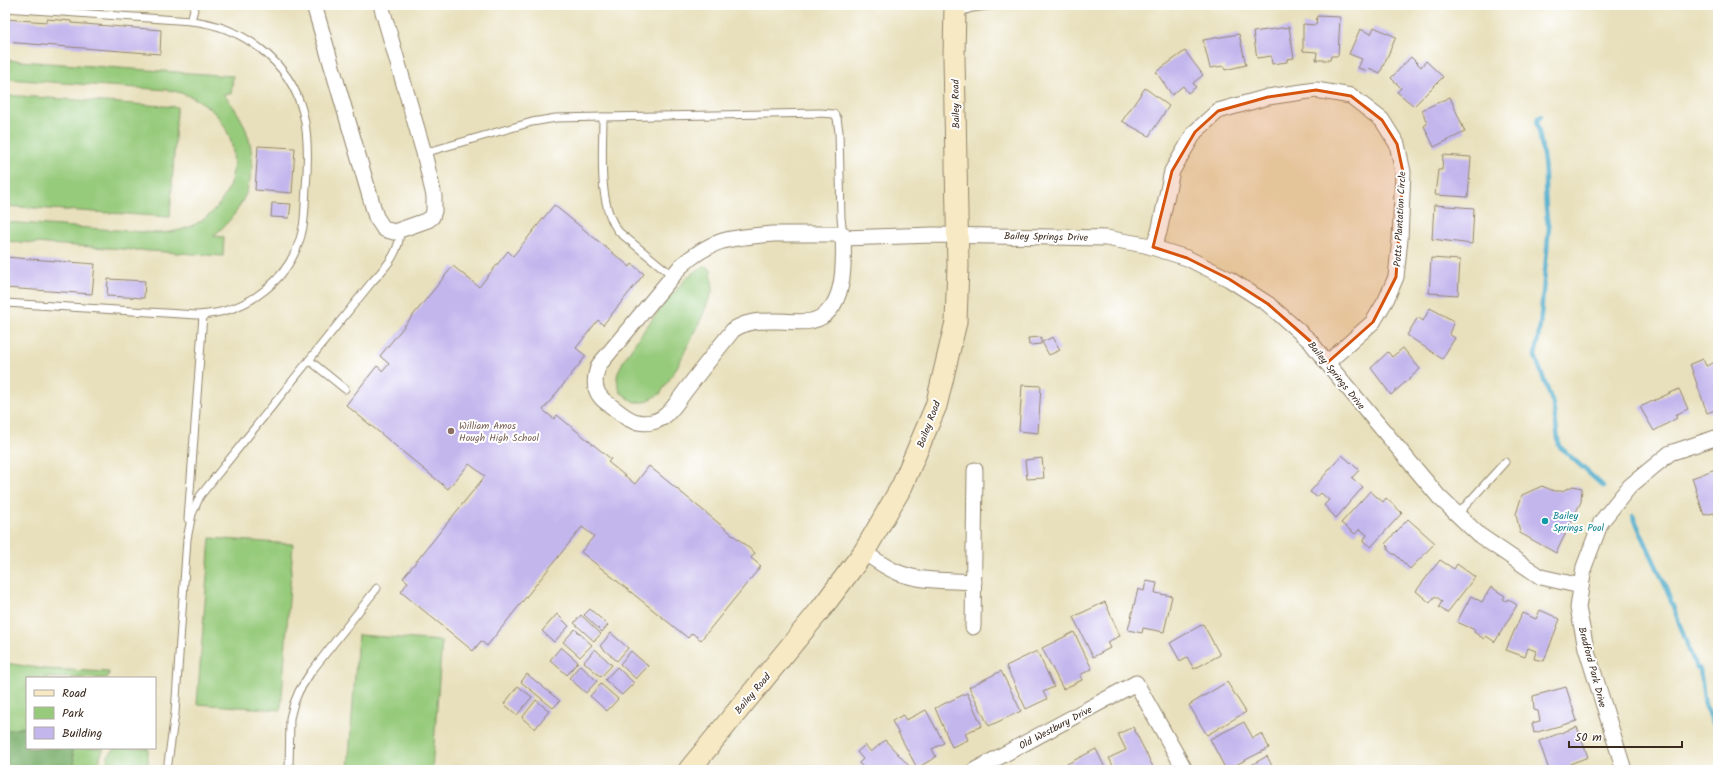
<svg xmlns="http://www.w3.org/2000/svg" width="1723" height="775" viewBox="0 0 1723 775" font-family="Kalam,sans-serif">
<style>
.green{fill:#97cb7b;stroke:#697a4c}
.forest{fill:#79af6b;stroke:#5a6c44}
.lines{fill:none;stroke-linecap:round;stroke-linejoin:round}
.stream{stroke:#4cabcb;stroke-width:4.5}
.building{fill:#c3b6ed}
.lane-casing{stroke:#92856d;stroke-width:9}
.street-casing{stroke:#92856d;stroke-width:17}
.secondary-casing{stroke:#92856d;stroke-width:23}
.lane{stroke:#fff;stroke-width:7}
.street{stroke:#fff;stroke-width:15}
.secondary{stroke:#f7e9c3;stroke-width:21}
.marked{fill:#d7540e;fill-opacity:0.2;stroke:#d7540e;stroke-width:3;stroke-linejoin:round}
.education-dot{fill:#8d6e63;stroke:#fff;stroke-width:1.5}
.culture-dot{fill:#0f9aa8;stroke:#fff;stroke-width:1.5}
.labels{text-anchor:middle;stroke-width:4;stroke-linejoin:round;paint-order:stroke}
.street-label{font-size:10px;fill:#3b2a1e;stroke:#fff}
.education-label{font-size:10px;fill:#785e54;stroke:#fff;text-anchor:start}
.culture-label{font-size:10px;fill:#0d838f;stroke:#fff;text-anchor:start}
</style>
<rect width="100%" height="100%" fill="#fff"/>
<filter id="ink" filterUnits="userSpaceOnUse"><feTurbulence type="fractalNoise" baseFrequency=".025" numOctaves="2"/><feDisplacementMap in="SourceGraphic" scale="8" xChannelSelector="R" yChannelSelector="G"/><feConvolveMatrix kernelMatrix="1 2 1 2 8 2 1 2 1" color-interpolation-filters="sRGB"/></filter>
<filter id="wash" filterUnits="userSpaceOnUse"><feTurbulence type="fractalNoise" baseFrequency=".012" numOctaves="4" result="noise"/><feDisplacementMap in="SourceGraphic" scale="16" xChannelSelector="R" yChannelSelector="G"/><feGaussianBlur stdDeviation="0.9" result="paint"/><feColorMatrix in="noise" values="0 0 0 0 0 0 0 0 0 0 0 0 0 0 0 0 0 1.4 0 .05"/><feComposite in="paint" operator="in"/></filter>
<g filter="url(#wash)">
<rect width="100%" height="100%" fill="#e8e0bc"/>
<g class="green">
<path d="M5 60 233 76 231 94H223C265 139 261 198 213 236L224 237 223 256 5 241V222L157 233C252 232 262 105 168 90L5 79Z"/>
<polygon points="5,95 177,107 170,217 5,206"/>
<path d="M705 266 711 270 713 289 702 317 676 369 660 394 645 402H634L620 392C619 387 617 381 617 377 618 360 670 296 683 282 689 275 696 270 705 266Z"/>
<polygon points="210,538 293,544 281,710 197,704"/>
<polygon points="358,635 442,641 432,770 348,770"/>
<polygon points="5,663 45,669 109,672 108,678 27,678 27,727 5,731"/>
<polygon points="70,748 104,748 100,757 99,770 76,770 72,750"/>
<polygon points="115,748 148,748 148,770 106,770 108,756"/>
</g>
<polygon class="forest" points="27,727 27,748 70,748 72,750 76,770 5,770 5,731"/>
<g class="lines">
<g class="stream">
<path d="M1541 116 1537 121C1540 139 1545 159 1545 177 1545 189 1545 217 1549 227L1540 326 1535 356 1553 404 1559 446 1603 486"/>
<polyline points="1633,516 1665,585 1693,660 1696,667 1700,669 1705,705 1718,733"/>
</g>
</g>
<g id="blocks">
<g class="building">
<polygon points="105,5 143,5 142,10 105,7"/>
<polygon points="1317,16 1340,17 1338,56 1331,56 1330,60 1316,60 1317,52 1303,51 1303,24 1316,25"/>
<polygon points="5,19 47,22 47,19 71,21 71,23 161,30 160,54 5,42"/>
<polygon points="1289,27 1294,58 1287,59 1287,62 1272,64 1271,56 1257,58 1253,32"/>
<polygon points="1374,27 1396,37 1380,73 1369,68 1368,71 1358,68 1362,59 1349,54 1360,29 1371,34"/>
<polygon points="1239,34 1246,65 1225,70 1224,66 1210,68 1203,40"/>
<polygon points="1185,51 1203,75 1193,83 1196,87 1188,93 1183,86 1172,95 1156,72"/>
<polygon points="1411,57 1421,67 1426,61 1443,77 1414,106 1397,92 1401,88 1391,78"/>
<polygon points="1145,88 1169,106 1149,136 1122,121"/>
<polygon points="1450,97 1465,132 1434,147 1424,126 1427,124 1422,110"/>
<polygon points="258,146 295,148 292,193 255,190"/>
<polygon points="1443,155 1471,157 1468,197 1435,195 1438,170 1442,170"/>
<polygon points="272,203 291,204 289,218 271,217"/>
<polygon points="554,205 630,267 632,264 644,274 603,325 598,320 576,348 586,356 543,410 554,419 557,415 611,459 608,462 635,484 649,466 755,553 751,558 761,566 701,640 692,633 688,638 581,552 594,536 582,527 487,646 481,641 473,651 401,592 408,582 403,578 485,476 469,464 448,489 346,405 377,366 383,371 389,364 380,356 453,266 479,287 508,251 513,256"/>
<polygon points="1434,205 1474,208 1472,244 1432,239"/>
<polygon points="5,257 95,264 92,294 5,288"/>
<polygon points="1431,258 1460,260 1458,295 1429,293"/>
<polygon points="108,279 145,281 144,298 107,296"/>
<polygon points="1430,308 1454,321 1449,334 1455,338 1442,359 1407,335 1418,317 1423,321"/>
<polygon points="1041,337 1041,344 1029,345 1028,338"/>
<polygon points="1053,337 1060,350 1049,355 1042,342"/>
<polygon points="1403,348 1420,369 1391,395 1371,368 1388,352 1392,357"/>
<polygon points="1703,359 1706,366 1718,361 1718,409 1707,413 1690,364"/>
<polygon points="1022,385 1041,386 1038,433 1019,431"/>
<polygon points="1679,389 1688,409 1675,415 1677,418 1654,431 1640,407"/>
<polygon points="1342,455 1359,470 1352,478 1363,487 1336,518 1324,505 1329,500 1321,493 1317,497 1310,492"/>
<polygon points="1042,458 1044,478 1027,479 1025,460"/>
<polygon points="1718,468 1718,522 1714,513 1704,515 1692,478"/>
<polygon points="1542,486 1554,491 1562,491 1573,486 1582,488 1581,502 1556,553 1520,533 1516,514 1522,495"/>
<polygon points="1370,491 1383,502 1386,498 1402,513 1371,547 1363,541 1367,535 1360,529 1355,534 1341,523"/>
<polygon points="1408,519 1435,543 1410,569 1395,554 1393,554 1388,550 1388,547 1385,544"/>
<polygon points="1440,560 1454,569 1457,564 1475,577 1447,613 1439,607 1442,601 1435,596 1430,603 1416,591"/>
<polygon points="1146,581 1157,583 1155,593 1172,596 1164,632 1143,628 1142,633 1128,630 1138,589 1144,591"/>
<polygon points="1491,587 1505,596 1503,599 1506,601 1508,599 1517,605 1495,642 1486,636 1484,639 1474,632 1475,630 1457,622 1471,596 1482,602"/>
<polygon points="1105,602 1120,636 1107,642 1110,648 1093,657 1073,617"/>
<polygon points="590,609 608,625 602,632 584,615"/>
<polygon points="1540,610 1560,619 1544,661 1534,659 1536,651 1528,648 1525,657 1506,650 1522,613 1536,619"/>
<polygon points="557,614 569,626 554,642 542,631"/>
<polygon points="581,615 601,634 594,641 574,623"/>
<polygon points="1203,624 1220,655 1194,669 1187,657 1180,661 1170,643"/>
<polygon points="575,629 592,645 580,657 563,642"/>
<polygon points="1074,632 1092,669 1080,675 1082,680 1063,689 1042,648"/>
<polygon points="611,633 628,648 617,661 600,646"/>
<polygon points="561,647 578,662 567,675 550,660"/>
<polygon points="595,649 612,665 601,677 584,662"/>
<polygon points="631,651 648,666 636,679 620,664"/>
<polygon points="1037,651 1054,687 1043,692 1047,699 1026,709 1006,666"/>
<polygon points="580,665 597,681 586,693 569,678"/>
<polygon points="617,667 634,683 622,695 605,680"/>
<polygon points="1001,671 1021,711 989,726 969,687"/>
<polygon points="527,674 560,701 553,708 521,682"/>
<polygon points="1227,682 1246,712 1207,735 1189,705"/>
<polygon points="601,684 618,699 607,711 590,696"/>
<polygon points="518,686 532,697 517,715 504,704"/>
<polygon points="1566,687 1577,721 1534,733 1532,723 1540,721 1538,711 1534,710 1533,696"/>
<polygon points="967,693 982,726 965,733 968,740 952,747 935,708"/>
<polygon points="536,700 549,711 535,729 522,718"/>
<polygon points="926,710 944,743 932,749 936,757 917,768 892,721 903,715 906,720"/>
<polygon points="1244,722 1253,738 1262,733 1269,748 1226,770 1210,739"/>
<polygon points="1133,727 1154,769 1153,770 1115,770 1109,758 1126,750 1118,734"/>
<polygon points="1577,727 1588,757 1570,764 1572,770 1549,770 1539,741"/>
<polygon points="885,740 911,768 909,770 865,770 859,763 863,759 857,752 865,745 871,752"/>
<polygon points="1096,749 1106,770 1068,770 1065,765"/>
<polygon points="1267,756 1274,770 1243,770"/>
</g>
</g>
</g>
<g filter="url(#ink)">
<use href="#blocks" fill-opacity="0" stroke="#92856d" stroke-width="1"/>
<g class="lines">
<g class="lane-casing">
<g id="lane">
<path d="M5 8 191 21C242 26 290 61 303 113 309 137 308 164 306 188 305 201 305 215 303 227 293 279 248 313 197 315L5 303"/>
<polyline points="957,13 972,8 995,5"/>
<polyline points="191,21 195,5"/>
<polyline points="424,153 532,122 556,118 603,117"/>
<path d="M673 276 619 232C597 205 603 151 603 117L820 113 834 114 837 118 839 132 841 218 843 234"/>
<polyline points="309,360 345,389"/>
<polyline points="1457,515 1505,462"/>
<polyline points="188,519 203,315"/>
<path d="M168 763 175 713 187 539 192 514 200 496 371 283C386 267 400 253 400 230"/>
<polyline points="289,770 290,718 294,703 299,691 311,672 377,588"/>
</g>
</g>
<g class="street-casing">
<g id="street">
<polyline points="314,5 376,217 384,229 394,232 428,220 432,217 434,211 434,196 424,153 381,5"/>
<path d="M773 234H843C844 261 847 313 811 321 800 323 788 321 777 321 761 321 747 320 733 330 717 350 701 370 686 390 678 400 673 411 662 418 656 422 646 424 638 422 627 421 616 409 607 403 593 393 593 380 599 365L681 266C714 237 732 238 773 234Z"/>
<polyline points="843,238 933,235 1106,238 1145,245 1187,258 1229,279 1268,304 1310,341 1327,363 1439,497 1479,535 1541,577 1581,586"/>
<polyline points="1153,247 1159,232 1172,171 1195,132 1218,111 1268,97 1316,90 1351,96 1382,120 1397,144 1403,172 1400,239 1396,277 1386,300 1373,322 1327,363"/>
<path d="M864 552C875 560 886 568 899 573 922 582 950 580 974 582"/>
<polyline points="973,627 975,470"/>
<polyline points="975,770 1136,683 1185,770"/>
<polyline points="1624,770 1586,648 1578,608 1584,567 1601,522 1630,486 1670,453 1718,437"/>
</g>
</g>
<g class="secondary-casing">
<polyline id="secondary" points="689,770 821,609 864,552 902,486 936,406 956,322 958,266 954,57 955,5"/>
</g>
<use href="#lane" class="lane"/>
<use href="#street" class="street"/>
<use href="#secondary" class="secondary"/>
</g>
</g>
<path class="marked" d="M1316 90 1351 96 1382 120 1397 144 1403 172 1396 277 1373 322 1327 363 1310 341 1268 304 1229 279 1187 258 1153 247 1172 171 1195 132 1218 111 1268 97Z"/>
<circle class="education-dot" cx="451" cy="431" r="4"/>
<circle class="culture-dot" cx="1545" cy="521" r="4"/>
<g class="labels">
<g class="street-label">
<text transform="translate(955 104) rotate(-91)" y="4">Bailey Road</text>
<text transform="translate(1399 219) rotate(-87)" y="4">Potts Plantation Circle</text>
<text transform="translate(1046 236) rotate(1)" y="4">Bailey Springs Drive</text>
<text transform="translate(1337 375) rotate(51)" y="4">Bailey Springs Drive</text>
<text transform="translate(928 424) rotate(-69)" y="4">Bailey Road</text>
<text transform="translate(1593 667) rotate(75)" y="4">Bradford Park Drive</text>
<text transform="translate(752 693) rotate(-50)" y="4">Bailey Road</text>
<text transform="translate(1055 727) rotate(-28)" y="4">Old Westbury Drive</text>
</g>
<g class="education-label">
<text x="459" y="429">William Amos<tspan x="459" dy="12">Hough High School</tspan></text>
</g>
<g class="culture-label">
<text x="1553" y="519">Bailey<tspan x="1553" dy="12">Springs Pool</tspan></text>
</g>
</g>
<rect width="1723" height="775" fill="none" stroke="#fff" stroke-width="20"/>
<rect x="26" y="677" width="130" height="72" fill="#ffffff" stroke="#b1aaa5"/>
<rect x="34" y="690" width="20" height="6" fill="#f7e9c3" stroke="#b1aaa5"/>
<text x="62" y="697" font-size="12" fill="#3b2a1e">Road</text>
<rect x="34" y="707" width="20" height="12" fill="#97cb7b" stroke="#b1aaa5"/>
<text x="62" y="717" font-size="12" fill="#3b2a1e">Park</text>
<rect x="34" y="727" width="20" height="12" fill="#c3b6ed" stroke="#b1aaa5"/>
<text x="62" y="737" font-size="12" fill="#3b2a1e">Building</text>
<path d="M1569 741v6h113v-6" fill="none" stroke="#3b2a1e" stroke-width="2"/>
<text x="1575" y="741" font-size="12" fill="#3b2a1e" stroke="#ffffff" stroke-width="3" paint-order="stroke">50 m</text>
</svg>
